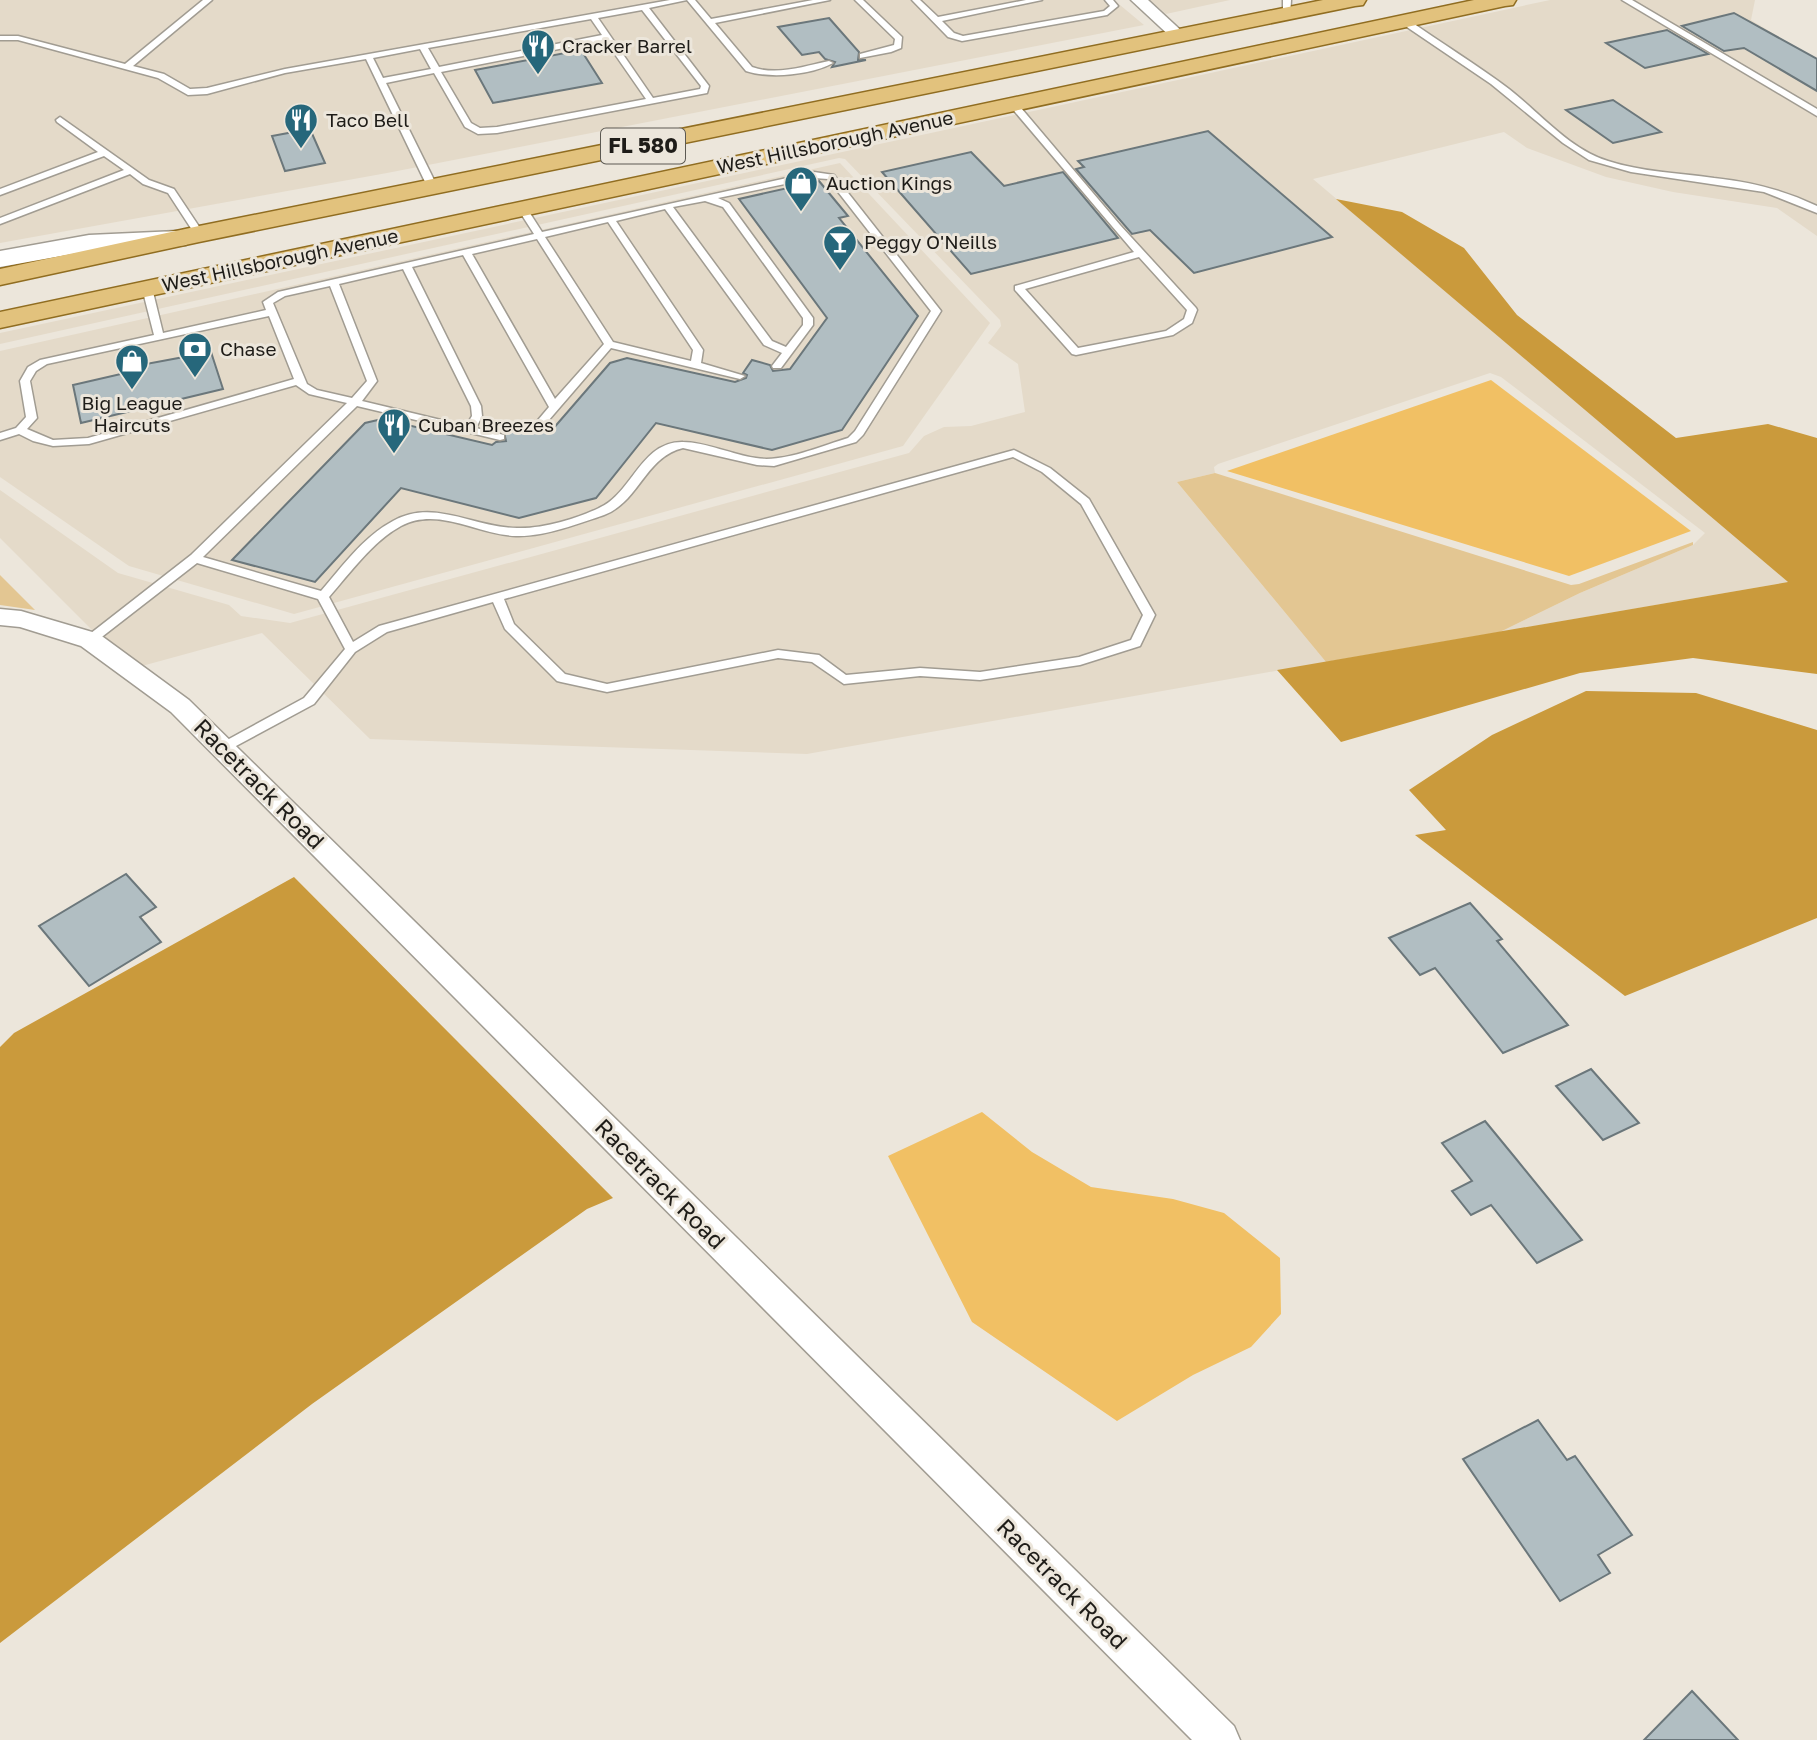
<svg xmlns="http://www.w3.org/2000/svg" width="1817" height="1740" viewBox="0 0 1817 1740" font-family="'Golos Text',sans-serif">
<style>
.built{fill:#e4dac9}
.green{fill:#e3c692}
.forest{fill:#ca9a3c}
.water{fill:#f1c064}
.building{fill:#b1bec2;stroke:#6b777b;stroke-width:2}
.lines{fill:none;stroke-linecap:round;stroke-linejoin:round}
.lane-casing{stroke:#a19c92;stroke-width:3}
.street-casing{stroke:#a19c92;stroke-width:3}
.secondary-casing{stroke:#a19c92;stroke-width:3}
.primary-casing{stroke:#906d21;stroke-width:3}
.lane{fill:#fff;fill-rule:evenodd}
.street{fill:#fff;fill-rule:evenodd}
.secondary{fill:#fff;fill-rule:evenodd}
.primary{fill:#e2c27d;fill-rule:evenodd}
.labels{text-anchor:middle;stroke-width:6;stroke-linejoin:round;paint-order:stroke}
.far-poi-label{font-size:19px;fill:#1e1c18;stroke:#ece6db;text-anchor:start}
.far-street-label{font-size:19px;fill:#1e1c18;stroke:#ece6db}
.shield{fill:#ece6db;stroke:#5c5952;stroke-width:2}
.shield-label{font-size:21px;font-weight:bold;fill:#1e1c18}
.street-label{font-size:23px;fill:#1e1c18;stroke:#ece6db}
</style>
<rect width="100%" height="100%" fill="#ece6db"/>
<g class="built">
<polygon points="0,0 1114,0 1144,25 387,173 0,243"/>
<polygon points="1150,0 1230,0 1166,14"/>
<polygon points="1550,0 1755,0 1751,20 1812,57 1817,74 1817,236 1777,208 1673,192 1606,177 1527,148 1504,132 1313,179 1788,582 1500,632 1580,593 1693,545 1705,533 1501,377 1490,373 1218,464 1214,467 1215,473 1177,482 1326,662 807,754 370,739 262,633 131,669 0,538 0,490 118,573 229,605 241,616 290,623 909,453 924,436 944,427 971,426 1025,412 1018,364 988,343 1001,326 1000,320 845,159 839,158 0,344 0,333"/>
<polygon points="840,163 990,323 903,446 294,614 129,566 0,477 0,351"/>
</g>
<g class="green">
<polygon points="1215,473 1571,585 1579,584 1693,542 1693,545 1580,593 1500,632 1326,662 1177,482"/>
<polygon points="0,575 35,610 0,605"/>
</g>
<g class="forest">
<polygon points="1336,199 1402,212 1464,248 1517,315 1676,438 1768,424 1817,438 1817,674 1693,658 1580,673 1341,742 1277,670 1788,582"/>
<polygon points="1586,691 1696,693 1817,730 1817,918 1625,996 1415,835 1446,830 1409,790 1492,735"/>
<polygon points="294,877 613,1198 587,1209 312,1404 0,1643 0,1047 14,1033"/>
</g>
<g class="water">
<polygon points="1491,380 1691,531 1569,576 1227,471"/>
<polygon points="982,1112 1032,1152 1091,1187 1173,1199 1224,1213 1280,1258 1281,1314 1251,1347 1193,1375 1117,1421 972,1322 888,1156"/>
</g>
<g class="building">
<polygon points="1734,13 1817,59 1817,91 1744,48 1724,51 1682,26"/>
<polygon points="829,18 859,52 858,60 866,60 832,67 835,62 825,59 819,52 802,55 778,27"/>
<polygon points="1667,30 1708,54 1645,68 1606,43"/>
<polygon points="581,50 602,83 493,103 475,70"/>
<polygon points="1613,100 1661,132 1613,143 1566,110"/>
<polygon points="310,129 325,163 285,171 272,136"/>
<polygon points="1208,131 1332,237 1194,273 1150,230 1132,234 1076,169 1084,167 1078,161"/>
<polygon points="971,152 1004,186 1063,172 1118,238 971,274 882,172"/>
<polygon points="819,181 848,216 839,218 918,316 842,430 772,450 656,423 596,498 519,518 401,488 315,582 232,560 365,423 382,419 492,445 496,442 506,441 504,432 514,421 531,425 534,431 552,430 610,363 627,358 735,382 746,378 747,375 743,373 752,360 770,365 773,371 790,369 827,318 739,199"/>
<polygon points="211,352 223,389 81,423 73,385 147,368 146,364"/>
<polygon points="126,874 156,907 140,917 161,942 89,986 39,926"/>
<polygon points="1470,903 1502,939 1497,941 1568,1025 1503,1053 1435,968 1420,975 1389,938"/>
<polygon points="1591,1069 1639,1123 1603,1140 1556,1086"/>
<polygon points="1485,1121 1517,1160 1582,1240 1537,1263 1491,1205 1471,1215 1452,1191 1472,1181 1442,1143"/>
<polygon points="1538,1420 1567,1460 1575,1456 1632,1535 1598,1555 1610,1573 1560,1601 1463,1459"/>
<polygon points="1692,1691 1738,1740 1644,1740"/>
</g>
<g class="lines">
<g class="lane-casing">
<g id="lane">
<path d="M203 0H212L133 66 164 74 190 89 207 88 285 69 670 0H687L649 8 709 86 707 93 497 133 478 134 465 127 434 73 386 83 438 188 433 191 428 188 366 59 285 73 207 94 188 95 158 78 18 40H0V36H18L125 64ZM642 10 701 86 700 89 653 98 598 18ZM591 19 602 35 439 67 428 48ZM605 40 646 99 497 127 480 128 471 123 441 72ZM420 49 431 69 383 78 373 58Z"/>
<path d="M687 0H695L711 19 813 0H830L715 23 752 67C777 76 804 66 829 61L833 63C811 75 770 79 746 71Z"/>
<polygon points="855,0 863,0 902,37 901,48 891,52 860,58 860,54 894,45 895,39"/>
<polygon points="912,0 920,0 938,17 1026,0 1042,0 942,21 954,33 963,36 1104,11 1110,6 1105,0 1113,0 1118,6 1107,15 962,41 948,37"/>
<polygon points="1283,0 1291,0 1290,16 1283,14"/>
<polygon points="1622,0 1632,0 1817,109 1817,116"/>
<path d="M1401 19H1407C1441 43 1476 64 1509 89 1540 113 1569 149 1608 161 1642 172 1679 173 1714 178 1751 182 1784 190 1817 206V213L1764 192 1631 172 1589 160 1563 143 1491 84 1401 23Z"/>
<path d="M1013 101 1016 102 1120 225 1196 308 1197 310 1192 323 1173 335 1076 355 1072 354 1015 290V286L1134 252 1010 106V102ZM1139 257 1187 310 1184 319 1166 331 1078 348 1025 289Z"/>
<polygon points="60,117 149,180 174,189 204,234 202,236 196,236 168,193 143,184 130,174 0,224 0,218 124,170 104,156 0,195 0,189 98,152 57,122 56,120"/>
<path d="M814 172 834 175 941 311 863 435 856 442 774 466 757 465 683 448C645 457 639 502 604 515 577 524 544 537 516 536 478 535 438 506 401 526 372 542 351 572 329 597L353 642 379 626 1014 450 1050 468 1089 499 1155 615 1140 646 1080 665 980 680 920 676 844 684 812 662 778 658 607 692 561 682 557 681 505 629 493 602 387 632 355 652 314 704 223 753 218 751 216 748 218 745 304 698 345 649 318 599 197 563 94 643H86L84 640 86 637 191 555 347 403 309 394 296 385 89 444 53 446 33 441 19 434 0 440V433L16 428 26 417 20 381 28 367 40 360 154 335 142 288 144 286 152 288 163 333 266 310 263 302 278 292 534 234 518 209 523 206 526 207 542 232ZM814 178 828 179 931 311 855 431 848 438C821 446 783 463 756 458 734 455 705 442 683 442 641 441 632 494 599 508 576 519 542 529 517 528 474 528 434 498 393 521 363 537 342 567 321 591L203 557 357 406 500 440 504 439V435L476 428 482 416 481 406 412 267 463 255 549 407 533 426 534 428H542L611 348 740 379 745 376 701 363 703 350 616 221 665 209 764 345 782 353 772 366 773 368H781L813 325V318L729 203 718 198ZM705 201 723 207 803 318V325L786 347 772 341 673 207ZM608 222 693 350 691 361 613 342 545 237ZM537 239 604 344 555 399 472 254ZM403 269 471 406 472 416 466 426 362 401 377 381 339 284ZM330 286 367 381 352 398 317 390 307 384 273 303 285 296ZM269 316 294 379 88 438 53 440 27 429 37 418 30 381 36 371 47 364ZM1013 457 1042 472 1081 504 1143 615 1131 640 1079 657 980 672 920 668 846 675 819 655 778 650 607 684 565 674 514 624 504 599Z"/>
</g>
</g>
<g class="street-casing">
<g id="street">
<polygon points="1131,0 1148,0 1187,36 1185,39 1173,39"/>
<polygon points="0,609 21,611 99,634 189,700 1234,1726 1240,1740 1192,1740 171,712 81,646 20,627 0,625"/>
</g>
</g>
<g class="secondary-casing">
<polygon id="secondary" points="177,231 186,233 190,239 186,245 89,251 0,267 0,251 89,235"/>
</g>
<g class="primary-casing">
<g id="primary">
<polygon points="1323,0 1366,0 1363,5 1355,6 199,242 0,285 0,269 199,226"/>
<polygon points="1474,0 1516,0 1513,5 1505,6 0,328 0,312"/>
</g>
</g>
<use href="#lane" class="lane"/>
<use href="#street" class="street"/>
<use href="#secondary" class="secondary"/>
<use href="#primary" class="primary"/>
</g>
<defs>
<g id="restaurant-pin" transform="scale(1.75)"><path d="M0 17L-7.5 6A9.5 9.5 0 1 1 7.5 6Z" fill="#26677b" stroke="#ece6db"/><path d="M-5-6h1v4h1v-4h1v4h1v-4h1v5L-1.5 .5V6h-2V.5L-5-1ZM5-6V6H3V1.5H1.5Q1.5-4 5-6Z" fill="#fff"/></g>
<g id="shop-pin" transform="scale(1.75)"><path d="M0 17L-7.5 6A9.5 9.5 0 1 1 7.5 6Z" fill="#26677b" stroke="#ece6db"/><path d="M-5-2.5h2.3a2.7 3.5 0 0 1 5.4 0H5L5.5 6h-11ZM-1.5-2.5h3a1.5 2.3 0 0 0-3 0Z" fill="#fff"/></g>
<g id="bar-pin" transform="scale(1.75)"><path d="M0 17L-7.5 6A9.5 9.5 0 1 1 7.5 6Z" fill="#26677b" stroke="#ece6db"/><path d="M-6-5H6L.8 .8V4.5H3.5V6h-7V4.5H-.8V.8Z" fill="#fff"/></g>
<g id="bank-pin" transform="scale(1.75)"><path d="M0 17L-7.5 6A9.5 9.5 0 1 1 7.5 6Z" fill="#26677b" stroke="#ece6db"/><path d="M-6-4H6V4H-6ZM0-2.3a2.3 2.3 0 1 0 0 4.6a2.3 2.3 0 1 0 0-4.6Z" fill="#fff"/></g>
</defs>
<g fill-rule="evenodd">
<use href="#restaurant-pin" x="538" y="46"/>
<use href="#restaurant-pin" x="301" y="120"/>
<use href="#shop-pin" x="801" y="183"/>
<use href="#bar-pin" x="840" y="242"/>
<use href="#bank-pin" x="195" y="349"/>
<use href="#shop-pin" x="132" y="361"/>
<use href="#restaurant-pin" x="394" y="425"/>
</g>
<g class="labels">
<g class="far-poi-label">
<text x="562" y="53">Cracker Barrel</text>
<text x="326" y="127">Taco Bell</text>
<text x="826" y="190">Auction Kings</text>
<text x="864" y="249">Peggy O'Neills</text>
<text x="220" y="356">Chase</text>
<text x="132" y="410" text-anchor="middle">Big League<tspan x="132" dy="22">Haircuts</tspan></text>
<text x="418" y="432">Cuban Breezes</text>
</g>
<g class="far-street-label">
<text transform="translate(835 142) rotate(-12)" y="7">West Hillsborough Avenue</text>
<text transform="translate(280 260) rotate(-12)" y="7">West Hillsborough Avenue</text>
</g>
<rect class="shield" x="601" y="128.5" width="84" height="35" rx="5"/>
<g class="shield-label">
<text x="643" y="153">FL 580</text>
</g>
<g class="street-label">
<text transform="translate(259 784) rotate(45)" y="8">Racetrack Road</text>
<text transform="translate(660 1184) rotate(45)" y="8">Racetrack Road</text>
<text transform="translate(1062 1584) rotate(45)" y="8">Racetrack Road</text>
</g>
</g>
</svg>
